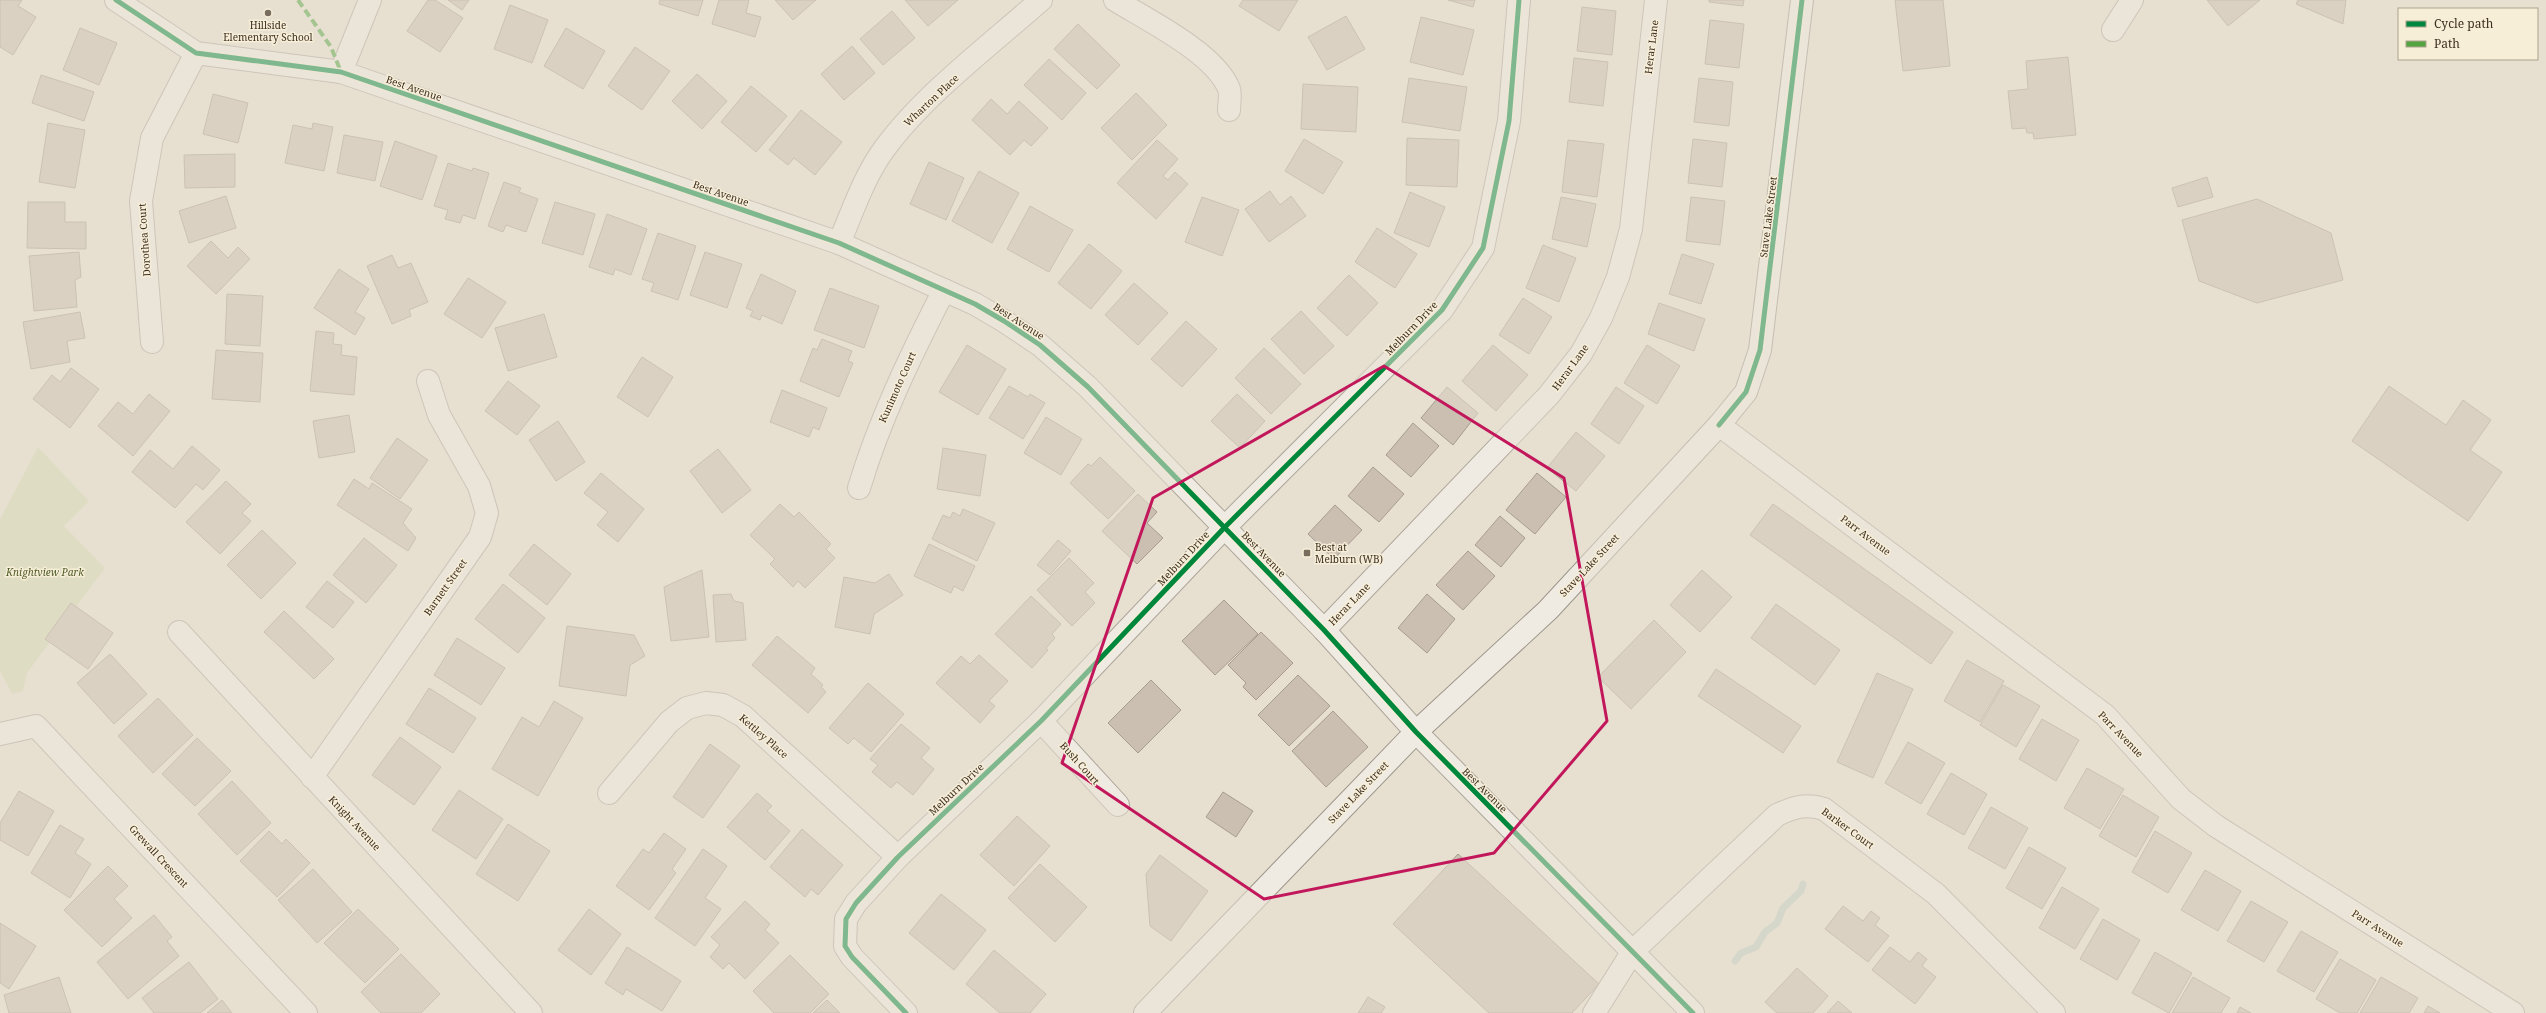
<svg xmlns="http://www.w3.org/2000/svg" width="2546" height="1013" viewBox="0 0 2546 1013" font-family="'Noto Serif',serif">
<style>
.green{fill:#d6d7b3}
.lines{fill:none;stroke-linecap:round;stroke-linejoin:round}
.stream{stroke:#bcccc2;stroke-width:7}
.building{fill:#cbbfb2;stroke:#a89c90}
.street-casing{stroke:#ada599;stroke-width:24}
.secondary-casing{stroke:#9c958a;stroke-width:24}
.street{stroke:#efebe3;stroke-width:22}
.secondary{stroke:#efebe3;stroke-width:22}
.quiet{stroke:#54a441;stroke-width:4;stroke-dasharray:8 4;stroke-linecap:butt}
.cycleway-casing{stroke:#f7eed8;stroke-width:8}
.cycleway{stroke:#00873e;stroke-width:5}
.marked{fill:none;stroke:#c2185b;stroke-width:3;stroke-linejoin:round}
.poi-dot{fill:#786c5e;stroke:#f7eed8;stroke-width:1.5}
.labels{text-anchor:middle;stroke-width:3;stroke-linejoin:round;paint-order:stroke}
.poi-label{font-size:10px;fill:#3d2e20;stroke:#f7eed8}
.street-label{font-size:10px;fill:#3d2e20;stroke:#f7eed8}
.park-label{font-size:10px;font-style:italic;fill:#4d5a26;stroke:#f7eed8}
</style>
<rect width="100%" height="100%" fill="#e7e0d1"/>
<polygon class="green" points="38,447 89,501 64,526 105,568 27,673 23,691 12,694 0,671 0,519"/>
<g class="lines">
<polyline class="stream" points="1735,961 1741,953 1756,947 1765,932 1777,923 1783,908 1801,891 1803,884"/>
</g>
<g class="building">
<polygon points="0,0 22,0 18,6 36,17 13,55 0,47"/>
<polygon points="428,0 435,0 463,18 440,52 407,31"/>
<polygon points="448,0 469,0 462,10"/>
<polygon points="660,0 703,0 698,16 659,4"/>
<polygon points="719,0 749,0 746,13 761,17 755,37 712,24"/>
<polygon points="775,0 816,0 793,20"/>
<polygon points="905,0 958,0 928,26"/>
<polygon points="1243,0 1298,0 1279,31 1239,6"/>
<polygon points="1448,0 1475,0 1473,7"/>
<polygon points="1709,0 1744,0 1743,6 1709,2"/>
<polygon points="1895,0 1943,0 1950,66 1903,71"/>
<polygon points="2207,0 2260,0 2228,26"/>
<polygon points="2298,0 2346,0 2343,24 2296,4"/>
<polygon points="510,5 548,20 532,63 494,49"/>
<polygon points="1582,7 1616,11 1612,55 1577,51"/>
<polygon points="892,11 915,38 883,65 860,39"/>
<polygon points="1346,16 1365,49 1327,70 1308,37"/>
<polygon points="1421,17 1474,30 1463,75 1410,62"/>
<polygon points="1710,20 1744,24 1739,68 1705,64"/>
<polygon points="1078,24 1120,65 1097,89 1054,49"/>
<polygon points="80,28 117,43 99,85 63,70"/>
<polygon points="566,28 605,51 583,89 544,66"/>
<polygon points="852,46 875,73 844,100 821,74"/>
<polygon points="635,47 670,71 642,110 608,86"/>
<polygon points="2068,57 2076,135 2034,139 2033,133 2027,133 2026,128 2012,129 2008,91 2028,89 2026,61"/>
<polygon points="1574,58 1608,62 1603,106 1569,102"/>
<polygon points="1049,59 1086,93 1062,120 1024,85"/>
<polygon points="697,74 727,101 702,129 672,101"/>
<polygon points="41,75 94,92 84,121 32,103"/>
<polygon points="1409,78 1467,87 1460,131 1402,122"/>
<polygon points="1699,78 1733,82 1729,126 1694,122"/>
<polygon points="1303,84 1358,87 1356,132 1301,129"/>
<polygon points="751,86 787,116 756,152 721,122"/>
<polygon points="1136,93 1167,125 1132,160 1101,128"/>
<polygon points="213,94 248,103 238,143 203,134"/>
<polygon points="991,99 1007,114 1019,101 1048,128 1031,146 1024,140 1010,155 972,120"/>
<polygon points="801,110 842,142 815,175 794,158 788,165 769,150"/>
<polygon points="48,123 85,130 75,188 39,182"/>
<polygon points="313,123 333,127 324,171 285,163 293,125 312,129"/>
<polygon points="344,135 383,142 375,181 337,173"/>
<polygon points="1407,138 1459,140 1457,187 1406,185"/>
<polygon points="1304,139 1343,162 1323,194 1285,171"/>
<polygon points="1693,139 1727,143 1722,187 1688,183"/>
<polygon points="1157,140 1178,159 1163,176 1168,180 1175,172 1188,184 1156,219 1117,183"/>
<polygon points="1568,140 1604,144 1597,197 1562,192"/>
<polygon points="395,141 437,156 422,200 380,186"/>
<polygon points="235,154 235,187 185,188 184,155"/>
<polygon points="929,162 964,178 946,220 910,204"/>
<polygon points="448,163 472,171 473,168 489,173 475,219 463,215 460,223 445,219 448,210 434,206"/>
<polygon points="979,171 1019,193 992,243 952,221"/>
<polygon points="2207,177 2213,197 2178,207 2172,188"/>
<polygon points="504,182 521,188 519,192 538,199 526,232 506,225 503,232 488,226"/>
<polygon points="1270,191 1280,205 1291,196 1306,216 1269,242 1245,209"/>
<polygon points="1410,192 1445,207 1429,247 1394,233"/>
<polygon points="226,196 236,228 189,243 179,211"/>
<polygon points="1202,197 1239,210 1222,256 1185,242"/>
<polygon points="1561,197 1596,204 1587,247 1552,239"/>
<polygon points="1691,197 1725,201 1720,245 1686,241"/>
<polygon points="2257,199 2331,233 2343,280 2257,303 2199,281 2182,220"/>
<polygon points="28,202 65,202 65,222 86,222 86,249 27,248"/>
<polygon points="555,202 595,214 583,255 542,243"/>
<polygon points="1030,206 1073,230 1049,272 1007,249"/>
<polygon points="607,214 647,229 631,275 615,269 613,275 589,267"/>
<polygon points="1377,228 1417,254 1395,288 1355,262"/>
<polygon points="658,233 696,246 678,300 651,291 654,283 642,279"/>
<polygon points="211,241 228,258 238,247 250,259 216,294 187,266"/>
<polygon points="1089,244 1122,271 1091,309 1058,283"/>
<polygon points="1543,245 1576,258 1559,302 1526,288"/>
<polygon points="79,252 81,277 75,280 77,307 34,311 29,256"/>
<polygon points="705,252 742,264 727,308 690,295"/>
<polygon points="1682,254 1714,264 1701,304 1669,294"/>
<polygon points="392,255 398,268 411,263 428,302 409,310 411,316 392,324 367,266"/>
<polygon points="339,269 369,289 355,312 365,318 355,335 314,308"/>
<polygon points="761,274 796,291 782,324 762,315 760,320 750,316 753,311 746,308"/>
<polygon points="1349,275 1378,303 1347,336 1317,308"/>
<polygon points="468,278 506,302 482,338 444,314"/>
<polygon points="1134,283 1168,313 1138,345 1105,315"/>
<polygon points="830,288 879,306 864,348 814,330"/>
<polygon points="227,294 263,296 260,346 225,344"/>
<polygon points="1523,298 1552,317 1529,354 1499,335"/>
<polygon points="1659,303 1705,319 1694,351 1648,334"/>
<polygon points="1301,311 1334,346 1304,374 1271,339"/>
<polygon points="80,312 85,338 67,341 70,362 31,369 23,322"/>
<polygon points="544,314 557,357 508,371 495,328"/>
<polygon points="1186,321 1217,349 1182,387 1151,359"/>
<polygon points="316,331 334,333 333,344 342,345 341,355 357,357 354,395 310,391"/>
<polygon points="822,339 852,351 848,361 853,363 839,397 800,381 813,348 817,350"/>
<polygon points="967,345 1006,369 978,415 939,392"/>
<polygon points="1493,345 1528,375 1496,411 1462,381"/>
<polygon points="1647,345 1680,366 1657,404 1624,383"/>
<polygon points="1264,348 1301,384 1271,414 1235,378"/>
<polygon points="216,350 263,353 260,402 212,399"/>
<polygon points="642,357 673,377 648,417 617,397"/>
<polygon points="71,368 99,389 70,428 33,399 52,375 60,382"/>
<polygon points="508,381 540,406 517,435 485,411"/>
<polygon points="1009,386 1028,397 1030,394 1045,403 1023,439 989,418"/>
<polygon points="2389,386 2446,425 2463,400 2491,420 2470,450 2502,472 2468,521 2352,441"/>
<polygon points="1447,387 1478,413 1453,445 1421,418"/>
<polygon points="1616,387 1644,406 1619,444 1591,424"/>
<polygon points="782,390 827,408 819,430 813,427 809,437 770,422"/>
<polygon points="149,394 170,411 133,456 98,426 118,402 133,414"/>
<polygon points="1237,394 1265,421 1240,448 1211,421"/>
<polygon points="349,415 355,452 319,458 313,421"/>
<polygon points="1046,417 1082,439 1061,475 1024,453"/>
<polygon points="558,421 585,462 556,481 529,440"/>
<polygon points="1413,423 1439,446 1411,477 1386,455"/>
<polygon points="1576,432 1605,456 1576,491 1547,468"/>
<polygon points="397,438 428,460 400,499 370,478"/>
<polygon points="192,446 220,470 203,490 196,484 175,508 132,472 150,450 173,469"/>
<polygon points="943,448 986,455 980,496 937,489"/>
<polygon points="718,449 751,490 722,513 690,471"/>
<polygon points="1100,457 1135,491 1108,519 1070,483 1088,464 1091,466"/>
<polygon points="1373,467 1404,494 1379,522 1348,496"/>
<polygon points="601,473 644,509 618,542 597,525 608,512 584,493"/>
<polygon points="1537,473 1566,497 1535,534 1506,510"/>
<polygon points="354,479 369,489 372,483 412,509 403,523 416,538 408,551 337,505"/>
<polygon points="226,481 251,504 242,513 251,521 220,554 186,522"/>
<polygon points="1138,494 1157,512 1147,523 1163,538 1137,564 1102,531"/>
<polygon points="780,504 794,517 799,512 831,544 826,549 835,558 805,588 798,581 793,587 770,564 775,559 750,535"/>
<polygon points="1773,504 1953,632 1931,664 1750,535"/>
<polygon points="1335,505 1362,530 1334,559 1308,534"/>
<polygon points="963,509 995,523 977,561 932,539 943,515 950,518 953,512 960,516"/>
<polygon points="1500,516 1525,538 1501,567 1475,545"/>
<polygon points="262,530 296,563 261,599 227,565"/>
<polygon points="364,538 397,565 366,603 333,575"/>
<polygon points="1058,540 1071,551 1050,575 1037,565"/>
<polygon points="534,544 571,574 547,605 509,575"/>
<polygon points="929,544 975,566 963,591 954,586 951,593 914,576"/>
<polygon points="1468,551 1495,576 1463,610 1436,585"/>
<polygon points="1069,558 1094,583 1085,592 1095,603 1072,626 1037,590"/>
<polygon points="702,570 709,637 671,641 664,587"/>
<polygon points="1702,570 1732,597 1700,632 1670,605"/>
<polygon points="889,574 903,595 874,614 870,634 835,627 844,577 875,583"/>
<polygon points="327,581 354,602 333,628 306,607"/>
<polygon points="503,584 545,618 518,653 475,619"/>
<polygon points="731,594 734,601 743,603 746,640 716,642 713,595"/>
<polygon points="1427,594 1455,619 1427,653 1398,628"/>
<polygon points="1031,596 1061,624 1052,634 1055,638 1046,648 1048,650 1032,668 995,634"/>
<polygon points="1224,600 1258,634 1215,675 1182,641"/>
<polygon points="71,603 113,633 88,669 45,639"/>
<polygon points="1776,604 1840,650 1815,685 1751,638"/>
<polygon points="284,611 334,659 314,679 264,632"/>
<polygon points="1654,620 1686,652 1631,709 1598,677"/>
<polygon points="567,626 634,635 645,656 630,665 626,696 559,686"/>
<polygon points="1261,632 1293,663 1256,700 1243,687 1246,683 1228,665"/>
<polygon points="777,636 815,668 811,674 823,685 821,687 826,692 808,713 752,665"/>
<polygon points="457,638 505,668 481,705 434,675"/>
<polygon points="110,654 147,694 114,724 77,683"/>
<polygon points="979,655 1008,681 989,701 995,706 980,723 936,683 961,656 970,664"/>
<polygon points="1967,660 2004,681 1980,722 1944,701"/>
<polygon points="1716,669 1801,726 1783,753 1698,696"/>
<polygon points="1877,673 1913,689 1873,778 1837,762"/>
<polygon points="1298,675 1330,706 1289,746 1258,715"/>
<polygon points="1151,680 1181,710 1138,753 1108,723"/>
<polygon points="868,683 904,714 871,752 854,738 848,744 829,728"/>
<polygon points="2003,685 2040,706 2016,747 1980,725"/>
<polygon points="429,688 476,718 453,753 406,724"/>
<polygon points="158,698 193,735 153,773 118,736"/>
<polygon points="554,701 583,718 538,796 492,769 522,717 539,727"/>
<polygon points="1333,711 1368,747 1326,787 1292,751"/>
<polygon points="2042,719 2079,740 2056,781 2019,759"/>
<polygon points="901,724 930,748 921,758 934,769 913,795 897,782 891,788 872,772 878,765 870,759"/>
<polygon points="400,737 441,767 414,805 372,775"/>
<polygon points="197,738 231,771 195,806 162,774"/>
<polygon points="1908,742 1945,763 1921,804 1885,783"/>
<polygon points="710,744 740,766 703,818 673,797"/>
<polygon points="2087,768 2124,789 2100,829 2064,808"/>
<polygon points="1951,773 1987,794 1964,835 1927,814"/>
<polygon points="232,781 271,823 237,855 198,814"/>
<polygon points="459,790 503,819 476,859 432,830"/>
<polygon points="19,791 54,811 28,856 0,840 0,823"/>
<polygon points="1223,792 1253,811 1236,837 1206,817"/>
<polygon points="757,793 772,806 767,811 790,831 765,860 727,827"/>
<polygon points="2123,795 2159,817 2136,857 2099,836"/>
<polygon points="1991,807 2028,828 2005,869 1968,848"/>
<polygon points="1017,816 1050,846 1014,886 980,855"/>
<polygon points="508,824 550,851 518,901 476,874"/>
<polygon points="60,825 84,839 75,853 91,864 70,898 31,873"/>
<polygon points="802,829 843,865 818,895 811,889 805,897 770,867"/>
<polygon points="269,831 282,844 286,839 310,863 277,897 240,861"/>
<polygon points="2155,831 2192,853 2168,893 2132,872"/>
<polygon points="664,833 686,849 672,869 676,873 649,910 616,886 643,849 649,853"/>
<polygon points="2029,847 2066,868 2042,909 2006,888"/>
<polygon points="703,849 727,866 705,898 721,909 695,946 655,918"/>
<polygon points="1458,854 1599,984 1572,1013 1489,1013 1393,924"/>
<polygon points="1160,855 1208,891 1171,941 1150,926 1146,874"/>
<polygon points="1040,864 1087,907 1055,942 1008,898"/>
<polygon points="108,866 128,886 114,899 132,918 102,947 64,910"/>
<polygon points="313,869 352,912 317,943 278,900"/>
<polygon points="2205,870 2241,891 2218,931 2181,910"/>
<polygon points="2062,887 2099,909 2075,949 2039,928"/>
<polygon points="941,894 986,930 954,970 909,933"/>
<polygon points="745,901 770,924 765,930 779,943 745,979 729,963 723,969 710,957 720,945 711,937"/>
<polygon points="2251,901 2288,922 2264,962 2227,941"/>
<polygon points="1843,906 1863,921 1871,911 1880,918 1875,925 1889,936 1868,962 1825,929"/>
<polygon points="358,909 399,949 365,983 324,943"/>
<polygon points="589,909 621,934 591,975 558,950"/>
<polygon points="154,915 172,937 167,941 179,956 128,999 97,962"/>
<polygon points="2103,919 2140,940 2117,980 2080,959"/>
<polygon points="0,923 36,946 9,989 0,983"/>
<polygon points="2301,931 2338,952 2314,992 2277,971"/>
<polygon points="627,947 681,981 662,1011 626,989 623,995 605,983"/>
<polygon points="1890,947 1910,962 1918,952 1927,959 1922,966 1936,977 1915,1004 1872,970"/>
<polygon points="994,950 1046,994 1030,1013 1000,1013 966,984"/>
<polygon points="2155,952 2192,973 2169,1013 2132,993"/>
<polygon points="401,954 440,994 421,1013 381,1013 361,992"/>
<polygon points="790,955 829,994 810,1013 774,1013 753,991"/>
<polygon points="2340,959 2376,980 2357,1013 2340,1013 2316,999"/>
<polygon points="189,962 218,999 200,1013 154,1013 142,998"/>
<polygon points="1797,968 1828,996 1813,1013 1777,1013 1765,1002"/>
<polygon points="59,977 71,1013 9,1013 4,995"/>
<polygon points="2193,977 2230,998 2221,1013 2172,1013"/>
<polygon points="2381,977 2418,998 2409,1013 2360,1013"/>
<polygon points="1368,997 1385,1007 1381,1013 1358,1013"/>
<polygon points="222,1000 232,1013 207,1013"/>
<polygon points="827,1000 840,1013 813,1013"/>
<polygon points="1838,1001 1852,1013 1827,1013"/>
<polygon points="2428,1006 2440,1013 2424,1013"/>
<polygon points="2240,1007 2251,1013 2237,1013"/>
</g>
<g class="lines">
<g class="street-casing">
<g id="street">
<polyline points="116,0 196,53 341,72 839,243 975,304 1004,321 1040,345 1088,387 1324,630 1416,732 1693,1013"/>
<path d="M1115 0C1147 20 1215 53 1229 89 1231 95 1229 104 1229 110"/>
<polyline points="2113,30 2132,0"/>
<polyline points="341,72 370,0"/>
<path d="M839 243C853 211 864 176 885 148 925 94 990 45 1041 0"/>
<polyline points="152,342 141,201 152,138 196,53"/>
<polyline points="1719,425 2105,715 2181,799 2216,826 2513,1013"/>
<path d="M859 488C880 418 911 355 944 290"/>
<polyline points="1324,630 1549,395 1581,354 1601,318 1618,277 1631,229 1656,0"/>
<polyline points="179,632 531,1013"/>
<polyline points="1041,721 1118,805"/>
<polyline points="0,734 36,726 306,1013"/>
<polyline points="312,777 480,537 487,513 479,486 439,415 428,381"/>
<polyline points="609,793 669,722 687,708 706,703 723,705 743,716 898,857"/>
<polyline points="906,1013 852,957 845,946 846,919 856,903 898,857 1041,721 1225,527 1442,310 1483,248 1509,121 1519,0"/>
<path d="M1594 1013 1633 951 1777 815C1794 807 1806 803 1824 809L1936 894 2054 1013"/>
</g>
</g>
<g class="secondary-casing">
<polyline id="secondary" points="1145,1013 1416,732 1548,610 1719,425 1746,392 1760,350 1802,0"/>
</g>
<use href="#street" class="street"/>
<use href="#secondary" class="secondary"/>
<polyline class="quiet" points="298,0 331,47 341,72"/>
<g class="cycleway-casing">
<g id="cycleway">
<polyline points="116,0 196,53 341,72 839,243 975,304 1004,321 1040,345 1088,387 1324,630 1416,732 1693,1013"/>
<polyline points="1719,425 1746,392 1760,350 1802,0"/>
<polyline points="906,1013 852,957 845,946 846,919 856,903 898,857 1041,721 1225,527 1442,310 1483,248 1509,121 1519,0"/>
</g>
</g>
<use href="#cycleway" class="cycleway"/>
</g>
<path d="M0 0H2546V1013H0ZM1384 366 1564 478 1607 721 1494 853 1264 899 1062 763 1153 498Z" fill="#e7e0d1" fill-opacity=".55" fill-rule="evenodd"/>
<path class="marked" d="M1384 366 1564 478 1607 721 1494 853 1264 899 1062 763 1153 498Z"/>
<g class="poi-dot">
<circle cx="268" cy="13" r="4"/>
<rect x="1303" y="549" width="8" height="8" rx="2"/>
</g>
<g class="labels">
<g class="poi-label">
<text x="268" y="29">Hillside<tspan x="268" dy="12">Elementary School</tspan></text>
<text x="1315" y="551" text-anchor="start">Best at<tspan x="1315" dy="12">Melburn (WB)</tspan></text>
</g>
<g class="street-label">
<text transform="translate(1651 47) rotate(-83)" y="4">Herar Lane</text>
<text transform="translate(414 88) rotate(19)" y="4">Best Avenue</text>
<text transform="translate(931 100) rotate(-43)" y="4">Wharton Place</text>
<text transform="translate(721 193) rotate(19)" y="4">Best Avenue</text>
<text transform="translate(1768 217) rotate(-83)" y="4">Stave Lake Street</text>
<text transform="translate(144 240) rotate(-94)" y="4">Dorothea Court</text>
<text transform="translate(1019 321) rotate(33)" y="4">Best Avenue</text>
<text transform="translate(1411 328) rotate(-46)" y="4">Melburn Drive</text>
<text transform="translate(1570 367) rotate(-54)" y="4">Herar Lane</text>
<text transform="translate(897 387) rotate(-66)" y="4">Kunimoto Court</text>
<text transform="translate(1866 535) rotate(37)" y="4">Parr Avenue</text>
<text transform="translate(1264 554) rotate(46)" y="4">Best Avenue</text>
<text transform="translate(1183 558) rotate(-47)" y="4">Melburn Drive</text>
<text transform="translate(1589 565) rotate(-47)" y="4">Stave Lake Street</text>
<text transform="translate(445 587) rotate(-55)" y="4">Barnett Street</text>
<text transform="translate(1349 604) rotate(-46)" y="4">Herar Lane</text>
<text transform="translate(2121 734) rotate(46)" y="4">Parr Avenue</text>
<text transform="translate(764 736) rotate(41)" y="4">Kettley Place</text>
<text transform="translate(1080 763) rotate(48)" y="4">Bush Court</text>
<text transform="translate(956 789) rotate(-43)" y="4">Melburn Drive</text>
<text transform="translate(1485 790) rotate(45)" y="4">Best Avenue</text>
<text transform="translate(1358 792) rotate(-46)" y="4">Stave Lake Street</text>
<text transform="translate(355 823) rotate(47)" y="4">Knight Avenue</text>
<text transform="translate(1848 828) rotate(36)" y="4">Barker Court</text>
<text transform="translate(159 856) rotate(47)" y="4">Grewall Crescent</text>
<text transform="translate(2378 928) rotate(33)" y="4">Parr Avenue</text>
</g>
<g class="park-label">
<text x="45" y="576">Knightview Park</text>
</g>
</g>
<rect x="2398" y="8" width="140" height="52" fill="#f7eed8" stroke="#ada18e"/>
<rect x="2406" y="21" width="20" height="6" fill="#00873e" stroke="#ada18e"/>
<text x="2434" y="28" font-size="12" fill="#3d2e20">Cycle path</text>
<rect x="2406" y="41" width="20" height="6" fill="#54a441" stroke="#ada18e"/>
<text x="2434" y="48" font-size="12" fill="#3d2e20">Path</text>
</svg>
